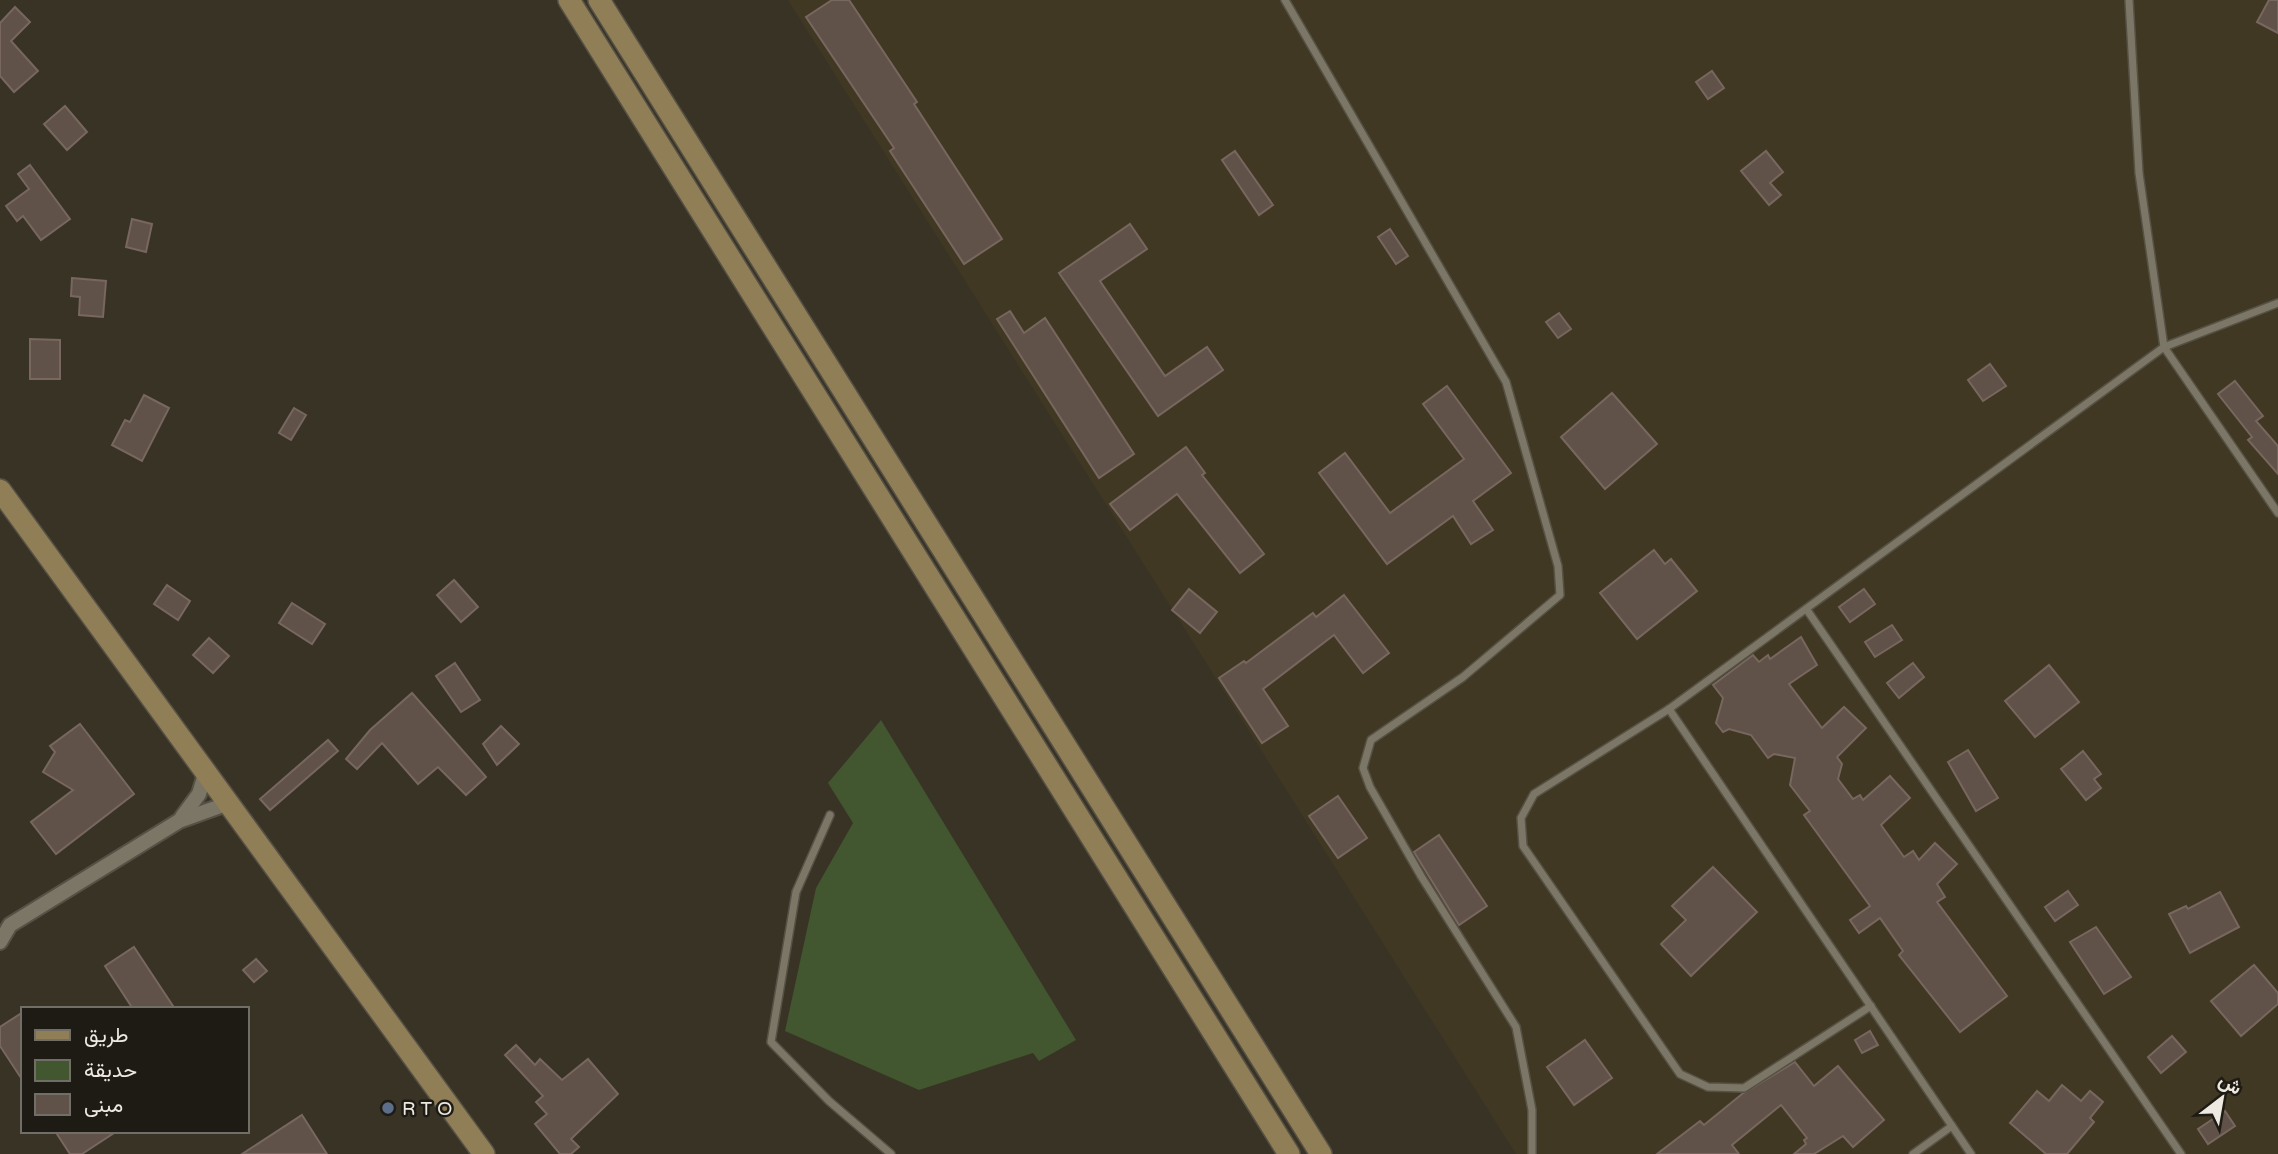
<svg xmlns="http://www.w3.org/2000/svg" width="2278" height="1154" viewBox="0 0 2278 1154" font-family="'Varela Round',Vazirmatn,sans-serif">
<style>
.built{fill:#413824}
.green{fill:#42562f}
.building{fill:#615249;stroke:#77675e;stroke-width:2}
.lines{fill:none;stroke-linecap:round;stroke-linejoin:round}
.lane-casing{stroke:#555145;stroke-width:10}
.street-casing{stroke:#555145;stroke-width:18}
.secondary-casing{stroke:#555145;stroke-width:24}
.lane{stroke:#7c7666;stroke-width:7}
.street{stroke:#7c7666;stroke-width:14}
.secondary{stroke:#907e56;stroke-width:21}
.service-dot{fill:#5c6f8a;stroke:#1e1b15;stroke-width:2.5}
.labels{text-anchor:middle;stroke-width:5;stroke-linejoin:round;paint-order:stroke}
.poi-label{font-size:19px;fill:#ede9e1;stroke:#1e1b15;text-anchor:start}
</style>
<rect width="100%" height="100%" fill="#393326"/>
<polygon class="built" points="788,0 2278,0 2278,1154 1516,1154"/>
<polygon class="green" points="881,720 1076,1040 1039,1061 1033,1053 919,1090 785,1031 816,888 853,823 828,783"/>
<g class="building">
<polygon points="832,0 849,0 917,102 914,104 1002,239 964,264 890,151 894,148 806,17"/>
<polygon points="2269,0 2278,0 2278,33 2257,22"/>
<polygon points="15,7 30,22 11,41 38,71 14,92 0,76 0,23"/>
<polygon points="1712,71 1724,88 1708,99 1696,82"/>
<polygon points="65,106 87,132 67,150 44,124"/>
<polygon points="1235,151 1273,205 1259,215 1222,160"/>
<polygon points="1766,151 1783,172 1770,183 1781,195 1769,205 1741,171"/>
<polygon points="30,165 70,219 41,240 23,216 17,221 6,206 29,189 18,174"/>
<polygon points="132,219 152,224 146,252 126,247"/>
<polygon points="1130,224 1147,249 1100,281 1165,376 1207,347 1223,370 1158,416 1059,273"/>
<polygon points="1390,229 1408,256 1396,264 1378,237"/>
<polygon points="72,278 106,281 103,317 79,315 80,297 71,296"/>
<polygon points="1010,311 1024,333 1045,318 1134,454 1099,478 997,319"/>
<polygon points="1559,313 1571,329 1558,338 1546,322"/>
<polygon points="30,339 60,340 60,379 30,379"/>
<polygon points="1990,364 2006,386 1983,401 1968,380"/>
<polygon points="2235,381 2263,416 2256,421 2278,446 2278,474 2248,440 2252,437 2218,394"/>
<polygon points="1447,386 1511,473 1473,501 1493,530 1471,544 1453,516 1387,564 1319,473 1345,453 1390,513 1464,459 1423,404"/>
<polygon points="1612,393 1657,444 1605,489 1561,437"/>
<polygon points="144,395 169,408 142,461 112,445 125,420 130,422"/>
<polygon points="294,408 306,415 291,440 279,433"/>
<polygon points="1186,447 1205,473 1202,475 1264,554 1240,573 1177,494 1130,530 1110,504"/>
<polygon points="1654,550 1665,564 1671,559 1697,591 1637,639 1600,593"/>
<polygon points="454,580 478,607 461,622 437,595"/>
<polygon points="167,585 190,601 178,620 154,604"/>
<polygon points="1189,589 1217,612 1200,633 1172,610"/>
<polygon points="1864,589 1875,604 1850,622 1839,607"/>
<polygon points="1344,595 1389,653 1363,673 1334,635 1263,689 1288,726 1262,743 1219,678 1244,661 1246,663 1313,613 1316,617"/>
<polygon points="292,603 325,624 312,644 279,623"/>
<polygon points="1892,625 1902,640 1875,657 1865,642"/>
<polygon points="1801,637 1817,665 1789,684 1822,728 1844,707 1866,728 1837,757 1842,764 1838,779 1853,799 1860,795 1863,800 1890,776 1910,798 1881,825 1904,857 1913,851 1919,860 1935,843 1957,864 1937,884 1945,897 1937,902 2007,996 1960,1032 1899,955 1903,951 1880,918 1859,933 1850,920 1870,906 1804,815 1810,811 1790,785 1795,758 1774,754 1768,758 1751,735 1729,729 1723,732 1716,723 1723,698 1713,685 1753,655 1759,662 1768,655 1770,659"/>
<polygon points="209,638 229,656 213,673 193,655"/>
<polygon points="455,663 480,700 461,712 436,676"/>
<polygon points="1913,663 1924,677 1899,698 1887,683"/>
<polygon points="2049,665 2079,702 2035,737 2005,701"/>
<polygon points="412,693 486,777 466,795 438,767 418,784 382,743 357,769 346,759 370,730"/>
<polygon points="80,724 134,794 56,854 31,822 73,790 43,772 55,752 50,746"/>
<polygon points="501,726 519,744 497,765 483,744"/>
<polygon points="328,740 338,751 270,810 260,799"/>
<polygon points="1968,750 1998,798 1976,811 1948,762"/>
<polygon points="2083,751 2101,774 2094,779 2101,788 2086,800 2061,769"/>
<polygon points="1338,796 1367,838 1338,858 1309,816"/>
<polygon points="1439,835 1487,906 1459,925 1414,852"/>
<polygon points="1713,867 1757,912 1691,976 1661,944 1686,920 1672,906"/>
<polygon points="2068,891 2078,905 2055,921 2045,907"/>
<polygon points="2220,892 2239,927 2190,953 2169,914 2186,906 2188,909"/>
<polygon points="2096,927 2131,977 2104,994 2070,942"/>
<polygon points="134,947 175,1009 133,1009 105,966"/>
<polygon points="256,959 267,971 254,982 243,970"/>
<polygon points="2254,965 2278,993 2278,1004 2241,1036 2211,1001"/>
<polygon points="23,1012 23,1081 0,1046 0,1027"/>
<polygon points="1870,1031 1878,1045 1862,1053 1855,1040"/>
<polygon points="2172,1036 2186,1052 2161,1073 2148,1057"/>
<polygon points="1585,1040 1612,1078 1574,1105 1547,1067"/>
<polygon points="516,1045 535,1065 540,1059 562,1080 588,1059 618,1094 571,1139 579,1147 571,1154 560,1154 535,1124 547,1114 536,1102 543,1096 505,1055"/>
<polygon points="1795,1062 1814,1086 1838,1066 1884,1120 1853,1147 1843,1136 1814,1154 1794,1154 1806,1144 1804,1140 1807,1138 1781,1105 1732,1145 1739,1154 1657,1154 1700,1121 1704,1125 1742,1094"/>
<polygon points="2062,1085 2081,1101 2090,1091 2103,1102 2090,1118 2094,1122 2067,1154 2046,1154 2010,1123 2037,1091 2049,1101"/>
<polygon points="2225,1111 2235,1126 2208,1144 2198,1129"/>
<polygon points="302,1115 327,1154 242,1154"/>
<polygon points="55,1131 117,1131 82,1154 70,1154"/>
</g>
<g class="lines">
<g class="lane-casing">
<g id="lane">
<polyline points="1285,0 1506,382 1558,566 1560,595 1463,677 1371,740 1363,768 1370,787 1421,876 1516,1027 1532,1110 1532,1154"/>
<polyline points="2278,303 2164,347 2278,513"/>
<polyline points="1807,610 2181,1154"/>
<polyline points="1669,709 1971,1154"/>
<polyline points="830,815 796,892 771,1042 829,1101 891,1154"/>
<polyline points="1871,1006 1744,1088 1708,1087 1680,1074 1523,846 1521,818 1534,794 1669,709 2164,347 2139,173 2129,0"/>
<polyline points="1913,1154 1952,1126"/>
</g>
</g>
<g class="street-casing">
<g id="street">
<polyline points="182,817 199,794 206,771"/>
<polyline points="0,942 10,925 179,821 229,803"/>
</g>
</g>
<g class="secondary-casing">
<g id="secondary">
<polyline points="569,0 1289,1154"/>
<polyline points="599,0 1321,1154"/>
<polyline points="0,490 484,1154"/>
</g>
</g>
<use href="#lane" class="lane"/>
<use href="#street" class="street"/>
<use href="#secondary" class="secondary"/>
</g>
<circle class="service-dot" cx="388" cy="1108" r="7"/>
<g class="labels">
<g class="poi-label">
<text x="402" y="1115">R T O</text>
</g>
</g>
<rect x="21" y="1007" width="228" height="126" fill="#1e1b15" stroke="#716d67" stroke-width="2"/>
<rect x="35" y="1030" width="35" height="10" fill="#907e56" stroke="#716d67" stroke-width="2"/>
<text x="84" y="1042" font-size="21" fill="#ede9e1">طريق</text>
<rect x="35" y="1060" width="35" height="21" fill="#42562f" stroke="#716d67" stroke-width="2"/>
<text x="84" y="1077" font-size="21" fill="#ede9e1">حديقة</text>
<rect x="35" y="1094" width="35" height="21" fill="#615249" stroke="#716d67" stroke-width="2"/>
<text x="84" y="1112" font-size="21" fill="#ede9e1">مبنى</text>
<g transform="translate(2222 1098) rotate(31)" stroke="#1e1b15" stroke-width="5" paint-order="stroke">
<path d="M0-5L12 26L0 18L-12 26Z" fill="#ede9e1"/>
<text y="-10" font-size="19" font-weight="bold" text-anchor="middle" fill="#ede9e1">ش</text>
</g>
</svg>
